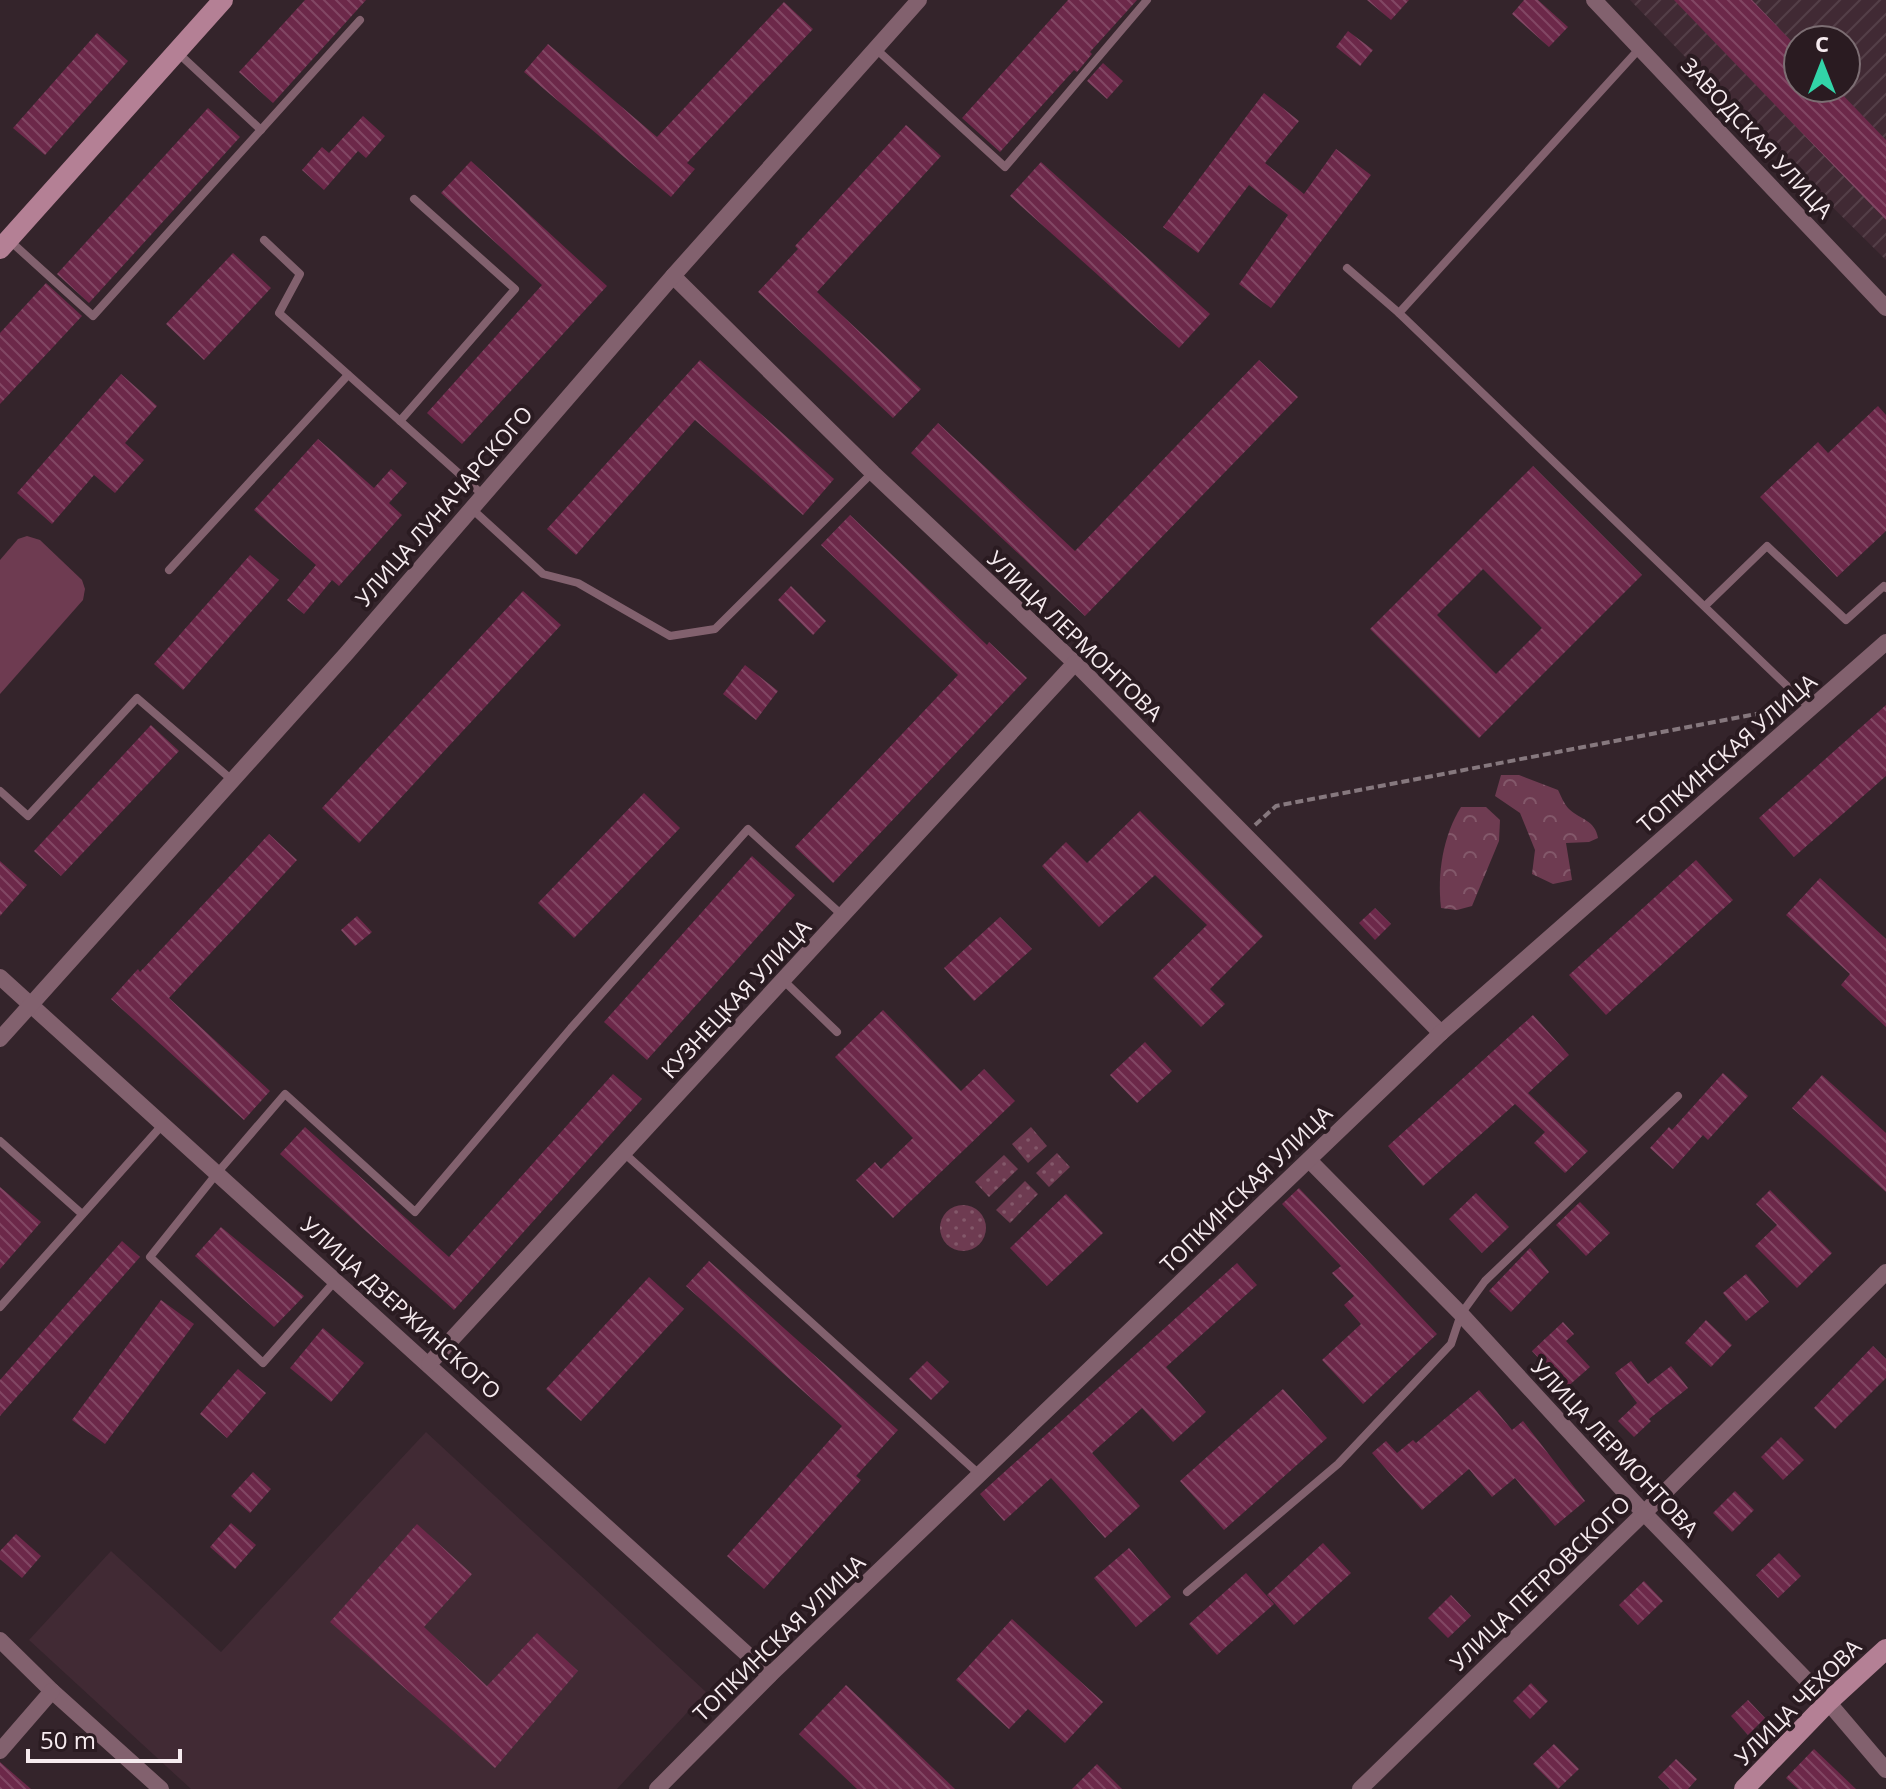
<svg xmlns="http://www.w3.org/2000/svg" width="1886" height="1789" viewBox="0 0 1886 1789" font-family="'Open Sans',sans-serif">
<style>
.built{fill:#412a34}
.industrial{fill:url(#industrial-furrows);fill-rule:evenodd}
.green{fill:url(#green-dots)}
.forest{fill:url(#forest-crowns)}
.pitch{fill:#6e3b51}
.building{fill:url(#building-back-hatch);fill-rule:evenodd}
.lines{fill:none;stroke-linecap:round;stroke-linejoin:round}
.path{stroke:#86787e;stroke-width:4;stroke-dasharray:8 4;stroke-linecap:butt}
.lane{stroke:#82616e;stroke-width:8}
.street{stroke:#82616e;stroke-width:16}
.secondary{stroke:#b48095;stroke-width:20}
.labels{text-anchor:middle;stroke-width:8;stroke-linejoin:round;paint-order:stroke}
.street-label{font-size:22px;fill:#f6ebef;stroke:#2a1b21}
</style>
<defs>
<pattern id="industrial-furrows" width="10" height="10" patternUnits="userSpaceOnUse" patternTransform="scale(2)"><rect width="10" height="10" fill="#412a34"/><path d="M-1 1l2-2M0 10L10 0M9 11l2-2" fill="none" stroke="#543f48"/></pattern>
<pattern id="green-dots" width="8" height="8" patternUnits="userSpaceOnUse" patternTransform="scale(2)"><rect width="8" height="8" fill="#6e3b51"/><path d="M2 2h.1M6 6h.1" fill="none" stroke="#83586a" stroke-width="1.8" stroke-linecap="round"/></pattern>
<pattern id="forest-crowns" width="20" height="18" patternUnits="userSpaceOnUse" patternTransform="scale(2)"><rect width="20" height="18" fill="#6e3b51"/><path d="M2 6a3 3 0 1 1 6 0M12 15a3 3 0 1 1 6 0" fill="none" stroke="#83586a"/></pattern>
<pattern id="building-back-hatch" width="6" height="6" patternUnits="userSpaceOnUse" patternTransform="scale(2)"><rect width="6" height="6" fill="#6c2849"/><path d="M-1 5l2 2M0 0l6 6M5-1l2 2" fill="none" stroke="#824764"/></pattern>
</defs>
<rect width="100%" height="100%" fill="#34242b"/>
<polygon class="built" points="426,1432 706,1692 617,1789 191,1789 29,1640 111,1551 221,1652"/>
<path class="industrial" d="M1630 0H1886V260L1791 166ZM1798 40H1846V88H1798Z"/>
<g class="green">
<polygon points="1031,1127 1047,1146 1028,1163 1012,1144"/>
<polygon points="1057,1153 1070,1167 1049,1187 1036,1173"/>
<polygon points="1004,1155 1018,1169 989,1197 975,1182"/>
<polygon points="1025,1181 1038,1194 1010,1223 996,1210"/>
<circle cx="963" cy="1228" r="23"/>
</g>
<g class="forest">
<path d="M1501 775H1519L1558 790C1561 796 1564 804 1569 809 1581 820 1595 820 1598 838L1589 842 1566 843 1572 880 1553 884 1532 874 1535 850 1520 813 1495 796Z"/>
<path d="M1461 807H1486L1500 820 1499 841 1472 906 1457 910 1441 908C1437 873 1443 836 1461 807Z"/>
</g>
<polygon class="pitch" points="27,536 40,540 82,580 85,589 83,600 0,694 0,560 18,539"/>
<g class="building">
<polygon points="305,0 366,0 273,103 239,72"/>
<polygon points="1068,0 1137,0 1090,52 1092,54 1077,72 1074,70 1000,152 962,118"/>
<polygon points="1367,0 1409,0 1391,20"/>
<polygon points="1524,0 1538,0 1568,27 1549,47 1512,14"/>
<polygon points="1674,0 1752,0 1798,48 1798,88 1836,88 1886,140 1886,220"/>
<polygon points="784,2 813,29 687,163 695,169 671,197 524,72 548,44 657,137"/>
<polygon points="1348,31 1373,50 1360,66 1336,47"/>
<polygon points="97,33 128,61 45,155 13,128"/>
<polygon points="1103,63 1123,81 1107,99 1087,81"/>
<polygon points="1264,93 1299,121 1265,163 1304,194 1336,149 1371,175 1271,308 1239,284 1288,215 1249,185 1198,253 1163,227"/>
<polygon points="208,108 240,137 89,303 57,274"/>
<polygon points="363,116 385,136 366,158 358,151 324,190 302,170 322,147 329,153"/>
<polygon points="906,125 941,156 817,292 921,389 893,418 758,292 798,249 795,246"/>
<polygon points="471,161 607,286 462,444 427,413 542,285 441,193"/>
<polygon points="1041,162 1210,314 1179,348 1010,196"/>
<polygon points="233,253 271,288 204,360 166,324"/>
<polygon points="46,283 82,316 0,404 0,333"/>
<polygon points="700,360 834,479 803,515 695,420 576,555 547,529"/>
<polygon points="1259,360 1298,397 1085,616 911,453 938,423 1075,551"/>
<polygon points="121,374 157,406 125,443 144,460 115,493 94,475 52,524 17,493"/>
<polygon points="1878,406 1886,415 1886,531 1837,577 1760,497 1818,442 1828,453"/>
<polygon points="318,439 374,488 391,469 407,483 389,503 402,515 339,586 332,580 304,614 287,600 316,565 254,510"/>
<path d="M1533 466 1642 575 1479 738 1370 629ZM1483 569 1542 628 1496 674 1437 615Z"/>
<polygon points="850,515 987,645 989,642 1027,678 833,883 795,847 958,675 821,545"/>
<polygon points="250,555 279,580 183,690 154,664"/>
<polygon points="791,586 826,621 813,635 778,600"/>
<polygon points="523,591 561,625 359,843 322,808"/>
<polygon points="745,665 778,691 756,720 723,694"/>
<polygon points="1886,705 1886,776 1794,857 1759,818"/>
<polygon points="151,725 179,751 61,876 34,851"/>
<polygon points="644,793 680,828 574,938 538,903"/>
<polygon points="1140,811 1263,936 1210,989 1225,1004 1201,1027 1153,978 1207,925 1155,875 1099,927 1042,866 1066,842 1087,863"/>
<polygon points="269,834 297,860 169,998 270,1091 244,1120 111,999 138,969 140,972"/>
<polygon points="752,856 795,895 647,1060 604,1022"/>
<polygon points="1696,860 1733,900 1606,1015 1569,975"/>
<polygon points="0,861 27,885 0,916"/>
<polygon points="1820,878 1886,939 1886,1027 1841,985 1850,974 1786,915"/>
<polygon points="1375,908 1391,924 1375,940 1359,923"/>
<polygon points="357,916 372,932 355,946 341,930"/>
<polygon points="1000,917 1032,949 974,1001 944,968"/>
<polygon points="883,1010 961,1091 984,1069 1015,1101 893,1218 856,1180 875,1162 881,1169 913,1138 835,1057"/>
<polygon points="1533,1015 1569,1055 1528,1093 1588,1151 1565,1173 1534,1143 1545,1132 1515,1104 1423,1186 1388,1146"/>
<polygon points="1145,1042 1172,1071 1137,1103 1110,1075"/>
<polygon points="1723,1073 1748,1096 1708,1140 1703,1135 1673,1169 1650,1148 1669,1127 1672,1130"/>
<polygon points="613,1074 642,1099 454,1310 280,1154 305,1127 449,1257"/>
<polygon points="1822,1075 1886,1133 1886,1192 1792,1108"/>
<polygon points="0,1187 41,1222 0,1269"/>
<polygon points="1299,1188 1437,1334 1363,1404 1322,1360 1361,1324 1344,1305 1354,1296 1332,1273 1341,1266 1282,1204"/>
<polygon points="1770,1190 1832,1253 1797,1288 1755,1246 1777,1225 1756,1204"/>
<polygon points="1476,1193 1509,1227 1482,1253 1449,1219"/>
<polygon points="1066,1194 1103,1233 1047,1286 1010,1248"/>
<polygon points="1580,1202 1610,1233 1586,1256 1556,1225"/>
<polygon points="221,1227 304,1296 274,1327 195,1256"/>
<polygon points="122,1241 140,1257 0,1416 0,1380"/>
<polygon points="1530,1248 1549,1272 1511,1312 1489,1291"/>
<polygon points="709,1261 898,1430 856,1476 861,1480 764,1589 727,1556 842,1426 686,1286"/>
<polygon points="1237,1263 1257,1285 1166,1367 1206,1412 1173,1442 1142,1408 1092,1453 1140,1506 1105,1538 1051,1478 1004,1521 980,1494"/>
<polygon points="1746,1274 1769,1302 1746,1321 1723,1293"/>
<polygon points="649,1277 684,1309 581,1421 546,1389"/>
<polygon points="161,1300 194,1324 105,1444 72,1420"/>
<polygon points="1706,1320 1732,1345 1711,1367 1685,1343"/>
<polygon points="1563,1322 1574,1334 1566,1341 1590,1367 1566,1388 1532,1351"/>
<polygon points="323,1328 364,1363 331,1402 290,1368"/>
<polygon points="1873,1346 1886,1359 1886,1378 1835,1429 1814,1408"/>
<polygon points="927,1361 949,1382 931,1400 909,1379"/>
<polygon points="1631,1361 1648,1384 1671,1366 1688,1388 1649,1419 1651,1421 1634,1437 1618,1421 1637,1403 1615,1373"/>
<polygon points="238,1369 266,1393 227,1438 200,1414"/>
<polygon points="1283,1389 1327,1438 1224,1530 1180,1481"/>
<polygon points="1479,1390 1512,1430 1523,1421 1585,1501 1555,1526 1515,1478 1492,1497 1469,1469 1422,1510 1372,1453 1386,1441 1397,1453 1413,1440 1416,1443"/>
<polygon points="1781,1437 1804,1460 1783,1480 1761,1457"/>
<polygon points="253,1472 271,1489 250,1513 231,1496"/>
<polygon points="1735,1491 1754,1510 1732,1532 1713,1513"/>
<polygon points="231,1523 256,1545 235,1569 210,1547"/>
<polygon points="417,1524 472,1574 424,1627 487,1686 537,1633 578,1671 495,1768 330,1622"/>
<polygon points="16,1534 41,1556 22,1578 0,1559 0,1551"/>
<polygon points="1323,1543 1351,1573 1294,1625 1267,1595"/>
<polygon points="1129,1548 1171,1597 1136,1627 1094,1578"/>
<polygon points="1779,1553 1801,1576 1778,1598 1756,1575"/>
<polygon points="1246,1573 1274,1604 1217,1655 1189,1624"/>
<polygon points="1644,1581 1663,1601 1638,1625 1619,1605"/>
<polygon points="1451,1595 1471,1616 1448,1638 1428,1618"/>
<polygon points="1012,1619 1103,1702 1065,1743 1028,1709 1009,1729 956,1680"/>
<polygon points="1531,1683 1548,1701 1530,1719 1513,1701"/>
<polygon points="846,1685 955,1789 857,1789 799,1734"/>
<polygon points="1748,1700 1765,1718 1748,1735 1731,1716"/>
<polygon points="1554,1744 1579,1769 1558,1789 1533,1764"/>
<polygon points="1814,1749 1856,1789 1798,1789 1786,1778"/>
<polygon points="1676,1759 1697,1779 1688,1789 1670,1789 1658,1777"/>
<polygon points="0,1762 31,1789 0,1789"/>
<polygon points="1097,1764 1122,1789 1072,1789"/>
</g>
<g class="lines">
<polyline class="path" points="1255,825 1276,806 1782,709"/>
<g class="lane">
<polyline points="1640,48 1399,313 1811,709"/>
<polyline points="876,49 1005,167 1147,0"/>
<polyline points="177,52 261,130"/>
<polyline points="9,240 93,316 360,20"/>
<polyline points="264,240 300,274 279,313 483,495"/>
<polyline points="1347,268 1399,313"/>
<polyline points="400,421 515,289 414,199"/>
<polyline points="472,509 543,574 578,583 670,636 715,629 872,473"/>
<polyline points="169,570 348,375"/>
<polyline points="1705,606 1767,546 1846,620 1884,586 1886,588"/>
<polyline points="0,791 28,816 137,698 232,780"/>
<polyline points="783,980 837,1032"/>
<polyline points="0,1141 82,1214"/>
<polyline points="624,1153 979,1474"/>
<polyline points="336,1280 263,1363 150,1257 218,1172 285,1094 415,1212 571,1028 748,829 843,916"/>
<polyline points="0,1307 164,1123"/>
<polyline points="1187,1592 1338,1464 1451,1344 1461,1314 1485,1281 1678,1096"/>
</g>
<g class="street">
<polyline points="1594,0 1886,308"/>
<polyline points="673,276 873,473 1075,663 1441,1033"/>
<polyline points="0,977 770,1675"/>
<polyline points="0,1039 346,654 673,276 919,0"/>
<polyline points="1309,1160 1461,1314 1644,1513 1828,1702 1886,1770"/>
<polyline points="429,1364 1075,663"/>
<polyline points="0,1640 52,1691 161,1789"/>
<polyline points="0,1751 52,1691"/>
<polyline points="657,1789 770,1675 1441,1033 1886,642"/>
<polyline points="1360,1789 1644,1513 1886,1272"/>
</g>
<g class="secondary">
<polyline points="0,249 223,0"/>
<polyline points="1744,1789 1828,1702 1886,1649"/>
</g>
</g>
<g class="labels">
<g class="street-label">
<text transform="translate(1757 138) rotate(47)" y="8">ЗАВОДСКАЯ УЛИЦА</text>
<text transform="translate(444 506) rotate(-49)" y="8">УЛИЦА ЛУНАЧАРСКОГО</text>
<text transform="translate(1075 636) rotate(44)" y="8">УЛИЦА ЛЕРМОНТОВА</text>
<text transform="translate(1727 753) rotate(-41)" y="8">ТОПКИНСКАЯ УЛИЦА</text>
<text transform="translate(736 999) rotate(-47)" y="8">КУЗНЕЦКАЯ УЛИЦА</text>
<text transform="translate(1246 1189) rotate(-44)" y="8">ТОПКИНСКАЯ УЛИЦА</text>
<text transform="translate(401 1308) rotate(42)" y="8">УЛИЦА ДЗЕРЖИНСКОГО</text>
<text transform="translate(1615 1448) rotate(47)" y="8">УЛИЦА ЛЕРМОНТОВА</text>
<text transform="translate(1540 1583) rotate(-44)" y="8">УЛИЦА ПЕТРОВСКОГО</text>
<text transform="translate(779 1638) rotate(-44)" y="8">ТОПКИНСКАЯ УЛИЦА</text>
<text transform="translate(1798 1702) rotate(-45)" y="8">УЛИЦА ЧЕХОВА</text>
</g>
</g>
<g transform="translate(1822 64)"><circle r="38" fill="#2a1b21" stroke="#7c6e73" stroke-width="2"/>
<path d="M0-6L14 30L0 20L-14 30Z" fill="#32d4a8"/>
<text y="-12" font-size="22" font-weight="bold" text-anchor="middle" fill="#f6ebef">С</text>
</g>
<path d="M28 1749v12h152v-12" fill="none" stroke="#f6ebef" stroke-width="4"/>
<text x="40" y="1749" font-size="24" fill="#f6ebef" stroke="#2a1b21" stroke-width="6" paint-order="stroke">50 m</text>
</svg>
